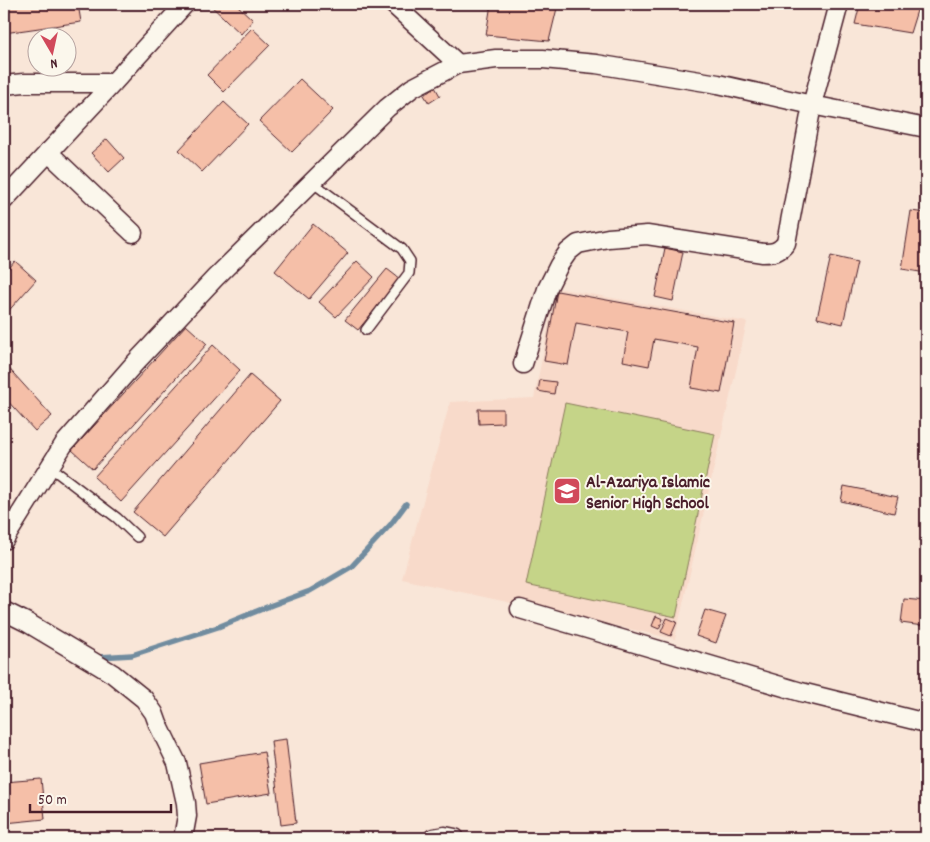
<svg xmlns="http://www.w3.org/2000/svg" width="930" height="842" viewBox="0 0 930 842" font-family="Dekko,sans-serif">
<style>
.built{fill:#f8daca}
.green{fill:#c5d488;stroke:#887a5a}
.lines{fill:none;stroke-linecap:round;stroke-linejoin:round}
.stream{stroke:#718c9f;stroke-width:5.5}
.building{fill:#f5bfa8;stroke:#4a1f2b}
.service-casing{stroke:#4a1f2b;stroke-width:12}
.minor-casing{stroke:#4a1f2b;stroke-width:21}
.service{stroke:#fbf7ec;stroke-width:9}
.minor{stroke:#fbf7ec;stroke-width:18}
.labels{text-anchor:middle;stroke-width:4;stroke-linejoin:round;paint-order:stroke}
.poi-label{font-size:18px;font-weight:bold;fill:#4a1f2b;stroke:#fbf7ec;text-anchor:start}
</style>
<rect width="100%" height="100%" fill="#f9e6d8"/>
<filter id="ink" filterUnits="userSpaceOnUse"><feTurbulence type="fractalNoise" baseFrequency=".02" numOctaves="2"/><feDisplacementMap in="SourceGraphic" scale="10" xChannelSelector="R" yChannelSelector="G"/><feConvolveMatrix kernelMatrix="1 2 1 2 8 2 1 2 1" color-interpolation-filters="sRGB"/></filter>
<g filter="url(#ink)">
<polygon class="built" points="556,288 747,322 675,639 402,579 450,402 534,398"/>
<polygon class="green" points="565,403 715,434 676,617 526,585"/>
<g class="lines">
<polyline class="stream" points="99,657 132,655 218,627 272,605 310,591 351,567 391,524 406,504"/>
</g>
<g class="building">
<polygon points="4,4 78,4 81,22 4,33"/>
<polygon points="209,4 236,4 253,20 241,34"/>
<polygon points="491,4 558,4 549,41 486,35"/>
<polygon points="860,4 919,4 910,33 855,24"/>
<polygon points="252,28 270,45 224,92 207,75"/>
<polygon points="300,79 333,110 292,152 259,121"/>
<polygon points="435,87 440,96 429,103 424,95"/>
<polygon points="224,102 248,124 202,172 179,150"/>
<polygon points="107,139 124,158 109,172 91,153"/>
<polygon points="911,211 926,213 926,273 902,269"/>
<polygon points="313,224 348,253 309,299 275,271"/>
<polygon points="665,248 683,252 673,301 655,297"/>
<polygon points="831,256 857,262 843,324 817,318"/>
<polygon points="15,261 36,280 4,316 4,274"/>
<polygon points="357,261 374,277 336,317 319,302"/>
<polygon points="387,269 400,279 358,330 345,320"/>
<polygon points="557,291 734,323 721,393 691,388 698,347 654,339 649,366 623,361 628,332 576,323 568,365 544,361"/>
<polygon points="186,325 207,344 93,469 72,450"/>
<polygon points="213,345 240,370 121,502 94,477"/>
<polygon points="4,363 52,416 35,431 4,397"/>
<polygon points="250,375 280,401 163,537 133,512"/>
<polygon points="540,380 556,382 554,394 538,391"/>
<polygon points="478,409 503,409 503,423 479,424"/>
<polygon points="844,486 898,497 894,513 841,501"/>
<polygon points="904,599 926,601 923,626 901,623"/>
<polygon points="705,610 726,616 716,643 696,636"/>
<polygon points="656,616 663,619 659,629 652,626"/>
<polygon points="667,618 677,622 671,636 661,632"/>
<polygon points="286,739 296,823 281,825 271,741"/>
<polygon points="264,752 271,793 206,804 199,763"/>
<polygon points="41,779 45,819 5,823 4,782"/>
</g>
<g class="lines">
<g class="service-casing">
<g id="service">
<polyline points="312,182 402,249 410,261 409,273 366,330"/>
<polyline points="50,467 117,518 137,537"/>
</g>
</g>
<g class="minor-casing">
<g id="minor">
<polyline points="393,4 458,64"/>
<polyline points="4,85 24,83 113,83"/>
<polyline points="48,152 133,233"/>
<polyline points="4,200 113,83 185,4"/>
<path d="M523 364 547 289 559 265 568 252 578 244 608 238 647 235 763 253C774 253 779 252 786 243L812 105 839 4"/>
<polyline points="4,540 64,444 134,364 215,278 387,108 412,88 458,64 496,59 543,59 596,64 718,84 812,105 926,128"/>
<polyline points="520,609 801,692 926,723"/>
<polyline points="4,611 28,623 100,666 113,674 144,699 154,713 158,724 177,763 186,803 187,816 183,838"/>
<polyline points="433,838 445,836 455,838"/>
</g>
</g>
<use href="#service" class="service"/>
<use href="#minor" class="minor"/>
</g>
</g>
<defs>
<g id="school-square" transform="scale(1.4375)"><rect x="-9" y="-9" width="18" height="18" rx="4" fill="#d1495b" stroke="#fbf7ec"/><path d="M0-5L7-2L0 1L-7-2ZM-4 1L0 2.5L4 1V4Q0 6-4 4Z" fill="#fff"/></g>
</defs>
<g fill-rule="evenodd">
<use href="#school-square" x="567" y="491"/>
</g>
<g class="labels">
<g class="poi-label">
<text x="586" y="487">Al-Azariya Islamic<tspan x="586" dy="21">Senior High School</tspan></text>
</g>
</g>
<rect width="930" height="842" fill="none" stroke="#fbf7ec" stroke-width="20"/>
<rect x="10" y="10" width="910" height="822" fill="none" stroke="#4a1f2b" stroke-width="2" filter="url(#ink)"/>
<g transform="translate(52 52) rotate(171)"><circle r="24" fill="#fbf7ec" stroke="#b4a19f"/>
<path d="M0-4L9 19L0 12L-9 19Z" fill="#d1495b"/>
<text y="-8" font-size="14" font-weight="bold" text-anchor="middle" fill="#4a1f2b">N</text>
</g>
<path d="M30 804v8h141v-8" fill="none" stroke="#4a1f2b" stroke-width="2.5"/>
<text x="38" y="804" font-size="15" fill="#4a1f2b" stroke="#fbf7ec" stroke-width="4" paint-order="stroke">50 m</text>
</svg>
